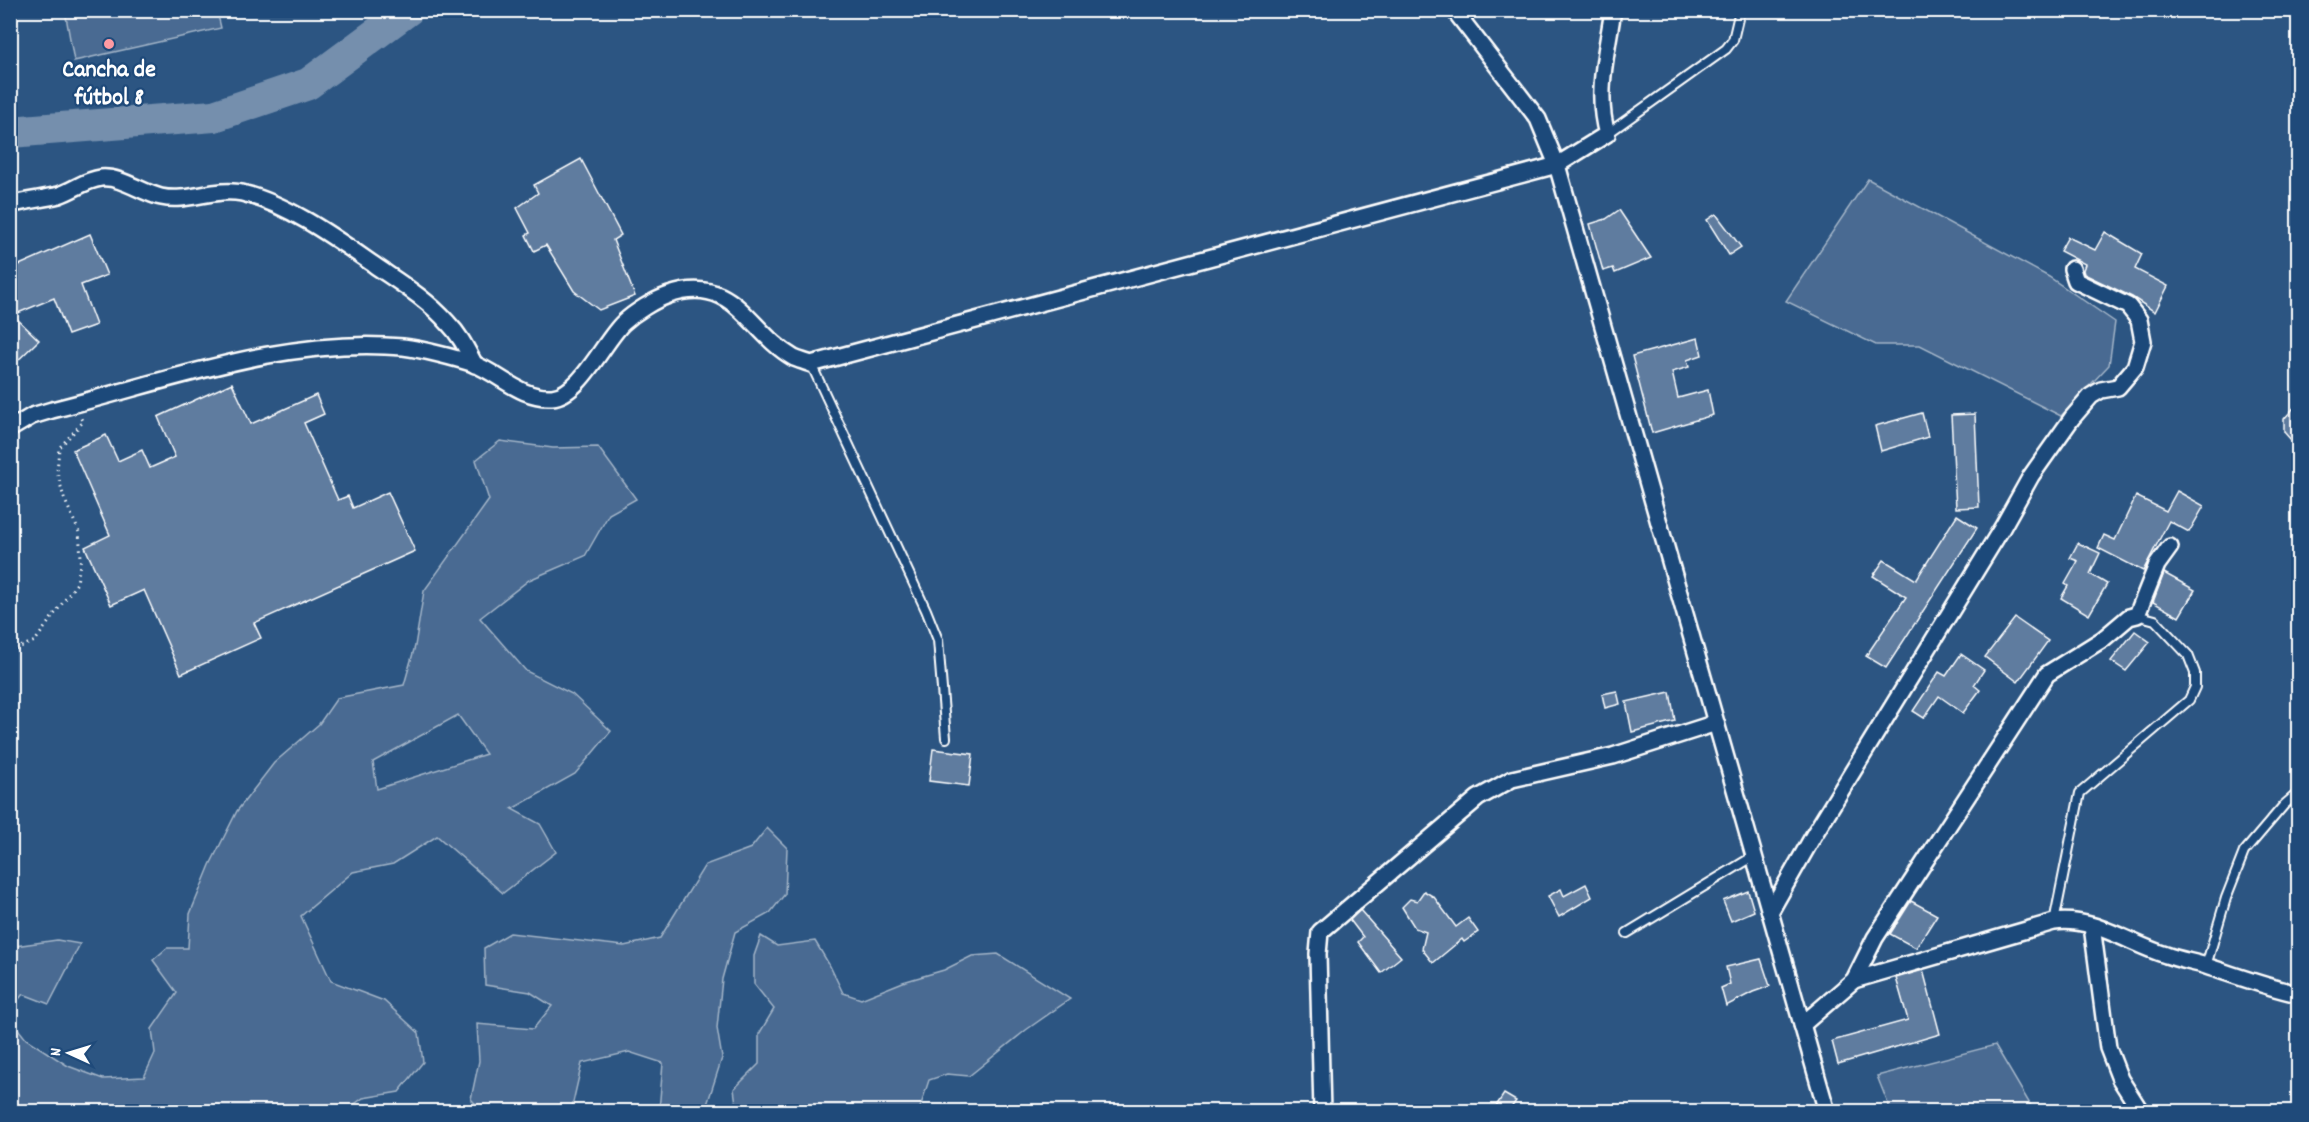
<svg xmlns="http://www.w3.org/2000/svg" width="2309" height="1122" viewBox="0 0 2309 1122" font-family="Dekko,sans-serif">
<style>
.green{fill:#486b92;stroke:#a4b5c8;stroke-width:1.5;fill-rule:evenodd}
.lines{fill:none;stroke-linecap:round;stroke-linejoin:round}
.river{stroke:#748fad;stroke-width:32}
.building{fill:#5e7c9f;stroke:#fff;stroke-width:1.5}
.lane-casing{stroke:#fff;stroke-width:12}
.street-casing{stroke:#fff;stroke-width:20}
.path{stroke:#fff;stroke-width:3;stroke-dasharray:1.5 4.5;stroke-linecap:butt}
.lane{stroke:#1f4a7a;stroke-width:8}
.street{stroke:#1f4a7a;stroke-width:15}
.poi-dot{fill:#ff9aa2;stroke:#1f4a7a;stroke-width:2}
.labels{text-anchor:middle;stroke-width:4.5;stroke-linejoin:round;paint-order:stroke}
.poi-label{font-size:24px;font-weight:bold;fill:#fff;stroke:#1f4a7a}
</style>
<rect width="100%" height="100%" fill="#2c5582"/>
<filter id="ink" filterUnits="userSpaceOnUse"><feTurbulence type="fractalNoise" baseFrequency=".0167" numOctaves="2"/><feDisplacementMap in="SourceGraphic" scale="12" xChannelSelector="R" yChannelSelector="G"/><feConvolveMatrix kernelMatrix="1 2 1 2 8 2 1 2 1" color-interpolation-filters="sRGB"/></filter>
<g filter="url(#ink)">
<g class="green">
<polygon points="65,11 217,11 221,28 74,61"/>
<polygon points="1868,179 2049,277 2115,322 2109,365 2061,416 1920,345 1876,345 1786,301"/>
<path d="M500 441 553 448 598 447 636 499 609 514 585 556 529 580 480 618 526 671 572 694 611 731 575 774 512 809 540 824 556 852 503 893 437 836 393 864 353 872 301 916 331 981 384 1001 419 1033 423 1062 399 1092 363 1098 345 1111 42 1112 40 1109 11 1111V1020L26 1039 68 1066 103 1079 144 1077 155 1053 152 1029 177 993 153 960 167 948H188L190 914 210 865 237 811 274 763 319 724 337 698 404 685 415 646 424 591 489 500 476 460ZM458 715 486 754 377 789 373 762Z"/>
<polygon points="767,828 787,848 785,894 770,913 735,932 722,979 717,1028 722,1058 705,1111 659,1111 663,1063 629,1052 582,1063 571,1111 482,1111 471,1099 479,1061 477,1024 533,1029 552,1006 530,992 485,985 484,948 510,933 624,946 660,938 705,865 751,848"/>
<polygon points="761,936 777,946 815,941 830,966 843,993 861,999 903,982 944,970 972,956 998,954 1070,999 1026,1030 969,1076 947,1074 929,1080 919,1111 737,1111 734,1089 759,1064 759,1034 774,1009 754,984 754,956"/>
<polygon points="57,940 80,944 49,1004 23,994 11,1009 11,951 15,946"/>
<polygon points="1995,1045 2034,1111 1891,1111 1877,1076"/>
</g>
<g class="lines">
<polyline class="river" points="10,132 214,116 308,84 408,10"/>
</g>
<g class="building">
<polygon points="581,159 621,235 613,240 635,296 599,310 574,291 546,245 534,251 526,235 530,233 517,208 538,193 534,185"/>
<polygon points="1619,210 1651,258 1615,273 1613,268 1603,271 1590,224 1606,219"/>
<polygon points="1716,214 1741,247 1729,255 1707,220"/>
<polygon points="2105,232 2142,254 2135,269 2168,286 2155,312 2132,297 2084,274 2083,270 2085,264 2060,251 2068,237 2095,250"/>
<polygon points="90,234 107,275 81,285 96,325 68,335 54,298 13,315 39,340 10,368 10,269"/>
<polygon points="1698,338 1702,355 1687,360 1689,367 1672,372 1678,398 1708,390 1713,415 1652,433 1632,356"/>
<polygon points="232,383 251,424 316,395 324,414 304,423 338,500 348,496 353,508 388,492 415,551 254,623 261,638 181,674 144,590 111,605 85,547 110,535 73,450 106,435 118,461 142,450 150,468 175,457 158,417"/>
<polygon points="2298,403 2298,448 2284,432 2284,419"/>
<polygon points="1922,413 1928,437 1881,451 1875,426"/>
<polygon points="1975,414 1979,507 1956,508 1951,415"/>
<polygon points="2177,491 2204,506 2189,532 2169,521 2143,571 2098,548 2104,535 2115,540 2136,496 2166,511"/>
<polygon points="1957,515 1977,528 1886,668 1866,656 1906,597 1873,576 1884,560 1916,580"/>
<polygon points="2078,543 2100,553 2090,574 2107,584 2089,615 2061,598 2068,586 2065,584 2078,561 2070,558"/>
<polygon points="2164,573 2195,590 2179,617 2153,602"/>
<polygon points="2015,618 2048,641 2018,682 1985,657"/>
<polygon points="2135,631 2150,642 2126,671 2111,661"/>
<polygon points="1961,654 1984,670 1974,685 1980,690 1963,713 1939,696 1924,718 1913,711 1939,672 1946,676"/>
<polygon points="1617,691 1620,704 1605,708 1602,694"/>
<polygon points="1670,692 1675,721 1632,732 1626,702"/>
<polygon points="933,749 973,754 969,786 929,781"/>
<polygon points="1586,884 1592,897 1559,917 1548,896 1561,889 1564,896"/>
<polygon points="1424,891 1434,897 1456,927 1468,918 1478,932 1464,942 1462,939 1433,963 1422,949 1426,932 1415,928 1402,907 1410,899 1417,901"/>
<polygon points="1748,891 1754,911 1731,921 1723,901"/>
<polygon points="1911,901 1937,915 1916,948 1890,934"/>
<polygon points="1360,910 1401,957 1381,973 1358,942 1363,937 1350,920"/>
<polygon points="1761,959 1770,986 1753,992 1726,1006 1721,988 1730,984 1726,967"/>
<polygon points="1923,970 1940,1034 1838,1064 1832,1041 1908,1020 1896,978"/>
<polygon points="1504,1094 1516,1101 1508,1112 1492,1112"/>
</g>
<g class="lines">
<g class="lane-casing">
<g id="lane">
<polyline points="1607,134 1726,49 1733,40 1740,10"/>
<polyline points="811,364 926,610 938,640 946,738"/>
<polyline points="2054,922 2080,793 2189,700 2195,687 2195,673 2188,655 2155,620 2137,615"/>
<polyline points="1627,933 1754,856"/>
<polyline points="2206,966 2226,898 2244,852 2284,805 2298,793"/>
</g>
</g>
<g class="street-casing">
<g id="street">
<polyline points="1454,10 1538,119 1557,165 1827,1112"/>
<path d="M10 205C27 200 43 199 59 195 74 190 85 180 101 178 121 176 142 193 161 197 188 203 215 187 242 193 289 204 338 240 377 267 402 284 428 300 448 323 460 335 467 350 475 365"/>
<path d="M10 429 32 416 52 410C166 382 284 336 403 347 421 349 456 358 474 364 500 374 521 399 552 397 580 395 604 341 623 323 635 312 654 300 669 295 735 273 748 332 794 358 799 360 806 362 811 364L1557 165 1607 134C1595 94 1607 51 1613 10"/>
<polyline points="1770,912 1815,833 2002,528 2031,476 2072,418 2091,396 2101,390 2118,387 2135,367 2143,341 2139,320 2128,306 2076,281 2072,269"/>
<polyline points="2092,926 2108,1048 2120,1079 2141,1112"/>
<path d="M1854 980 2054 922C2092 916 2130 944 2166 955 2180 960 2193 962 2206 966 2237 976 2266 987 2298 994"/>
<polyline points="1802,1025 1854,980 1875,938 2047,674 2103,639 2129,617 2137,615 2157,565 2170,547"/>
<polyline points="1322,1112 1318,954 1320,932 1478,798 1512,779 1613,756 1716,723"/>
</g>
</g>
<polyline class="path" points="10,651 35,641 77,583 81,557 79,532 64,498 57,472 59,448 83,422 80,417"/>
<use href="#lane" class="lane"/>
<use href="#street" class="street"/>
</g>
</g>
<circle class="poi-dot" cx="109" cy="44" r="6"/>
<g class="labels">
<g class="poi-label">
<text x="109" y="76">Cancha de<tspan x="109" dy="28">fútbol 8</tspan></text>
</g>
</g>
<rect width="2309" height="1122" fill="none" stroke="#1f4a7a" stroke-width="36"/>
<rect x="18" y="18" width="2273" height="1086" fill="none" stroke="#fff" stroke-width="2" filter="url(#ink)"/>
<g transform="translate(69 1053) rotate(274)" stroke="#1f4a7a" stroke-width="4.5" paint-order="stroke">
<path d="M0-4.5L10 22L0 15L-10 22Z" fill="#ffffff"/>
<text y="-9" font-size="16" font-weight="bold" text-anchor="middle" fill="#ffffff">N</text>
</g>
</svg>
